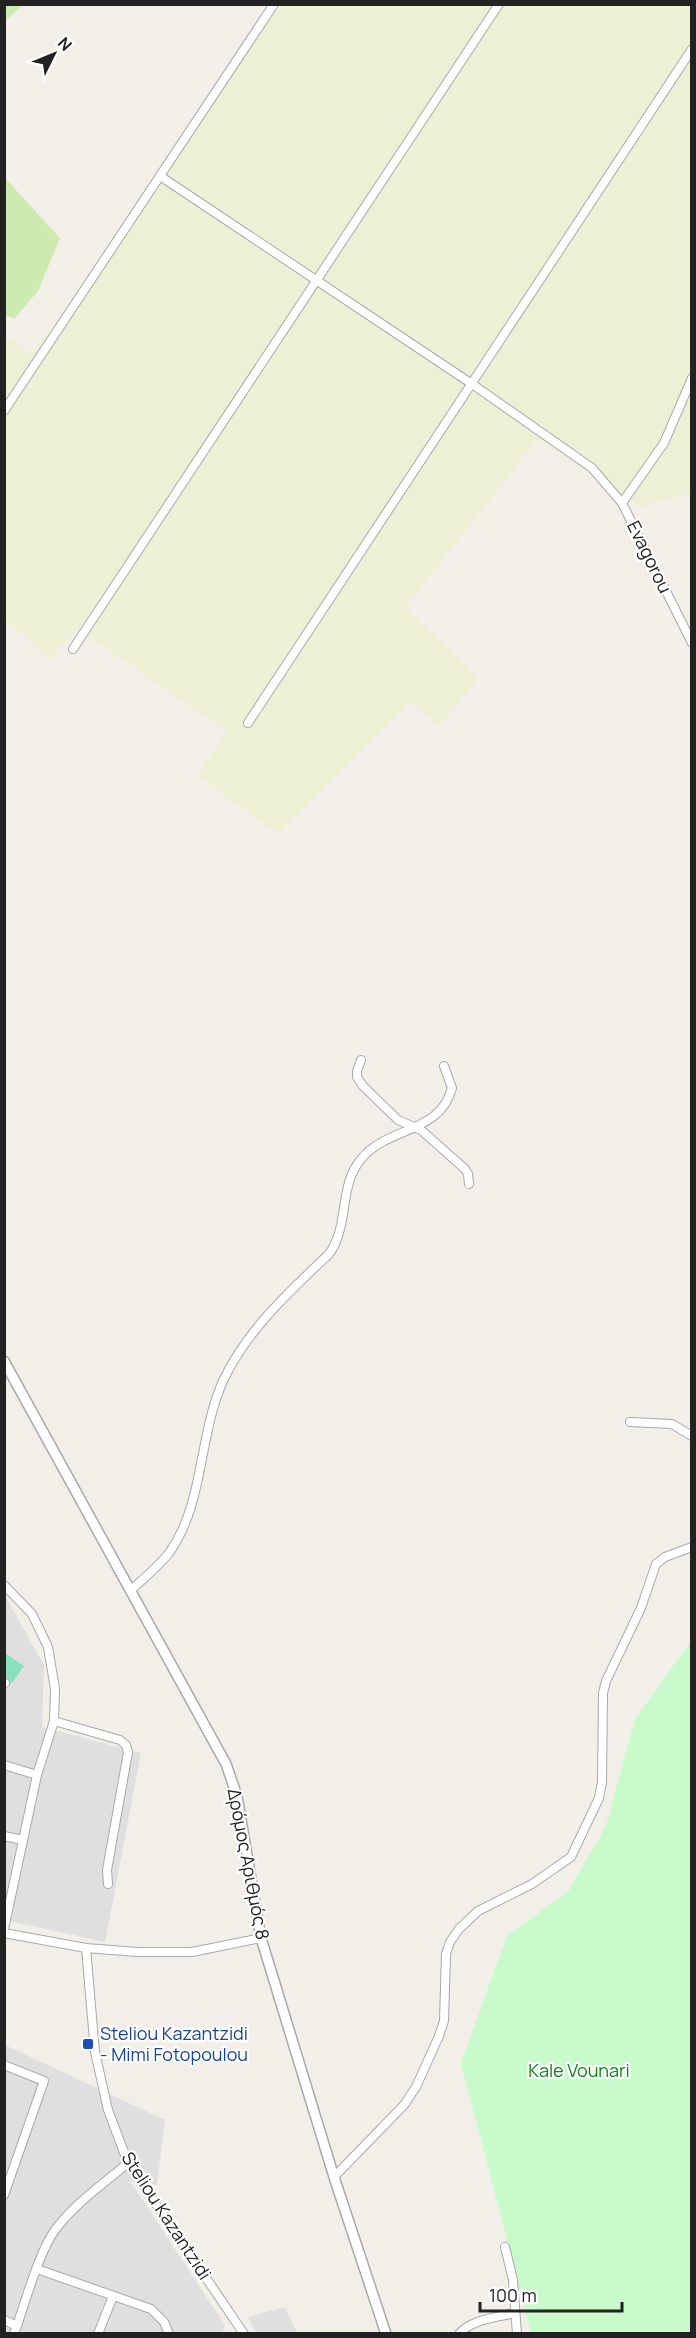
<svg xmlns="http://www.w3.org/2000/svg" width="696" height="2338" viewBox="0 0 696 2338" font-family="Manrope,sans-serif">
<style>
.residential{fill:#e0dfdf}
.farmland{fill:#eef0d5}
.grass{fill:#cdebb0}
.park{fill:#c8facc}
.pitch{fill:#88e0be}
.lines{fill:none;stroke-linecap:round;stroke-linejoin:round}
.minor-casing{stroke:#a9a9a9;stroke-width:10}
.tertiary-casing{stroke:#a9a9a9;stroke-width:12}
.minor{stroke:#fff;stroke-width:8}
.tertiary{stroke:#fff;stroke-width:9}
.transit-dot{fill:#1a4fb4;stroke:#fff;stroke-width:2}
.labels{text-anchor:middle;stroke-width:4.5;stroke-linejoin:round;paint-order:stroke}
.street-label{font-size:18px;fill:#222;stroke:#fff}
.transit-label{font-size:18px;fill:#164399;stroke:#fff;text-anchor:start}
.park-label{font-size:18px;fill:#0c8416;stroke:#fff}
</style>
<rect width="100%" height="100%" fill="#f2efe9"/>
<g class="residential">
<polygon points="4,1594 44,1665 42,1727 141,1753 105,1942 5,1920"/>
<polygon points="5,2045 165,2120 157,2185 130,2181 225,2325 222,2334 5,2334"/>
<polygon points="285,2307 297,2333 256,2333 248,2317"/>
</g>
<polygon class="farmland" points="280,5 691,5 691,492 641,508 538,439 406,607 479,679 439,726 411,702 277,834 197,775 227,732 77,629 51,659 5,620 4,336 32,354"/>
<g class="grass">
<polygon points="5,4 23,4 23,5 5,21"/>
<polygon points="4,177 60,238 38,291 14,319 5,315"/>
</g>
<polygon class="park" points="691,1641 691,2333 531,2333 461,2063 507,1936 568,1892 606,1826 635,1719"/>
<polygon class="pitch" points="5,1653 24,1666 12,1683 5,1678"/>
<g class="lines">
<g class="minor-casing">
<g id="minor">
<polyline points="160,176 472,384 592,468 622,503 692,643"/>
<polyline points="4,411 274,4"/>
<polyline points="622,503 664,443 692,378"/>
<polyline points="73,649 499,4"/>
<polyline points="248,723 692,49"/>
<polyline points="361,1060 357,1071 357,1077 363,1086 398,1120 421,1130 465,1169 468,1174 469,1184"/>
<polyline points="630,1422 672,1424 692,1436"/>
<polyline points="4,1585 32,1614 48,1647 55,1689 54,1721 37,1775 4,1929"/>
<path d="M130 1591C143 1579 158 1567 169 1553 205 1503 198 1434 224 1379 247 1330 290 1291 329 1254 350 1225 338 1187 361 1159 388 1126 440 1134 452 1088L444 1066"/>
<polyline points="4,1683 5,1683"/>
<polyline points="54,1721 120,1740 126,1745 128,1752 107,1870 108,1884"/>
<polyline points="4,1765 37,1775"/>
<polyline points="4,1836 23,1840"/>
<polyline points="4,1933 86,1948 137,1952 192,1952 261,1938"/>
<polyline points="86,1948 95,2052 108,2110 128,2163 244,2334"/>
<polyline points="4,2065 44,2081 4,2195"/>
<polyline points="334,2177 404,2105 416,2087 439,2036 444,2021 446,1954 450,1942 459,1929 478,1911 532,1884 571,1857 599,1798 602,1782 603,1693 606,1681 641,1608 656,1564 665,1557 692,1547"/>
<polyline points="505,2247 513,2280 517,2334"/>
<polyline points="37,2269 151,2309 164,2322 169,2334"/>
<polyline points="4,2320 17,2326"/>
<path d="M14 2334C25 2304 38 2254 55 2230 75 2203 103 2184 128 2163"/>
<polyline points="98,2334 113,2296"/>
<path d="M459 2334C472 2319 496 2318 514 2313"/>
</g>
</g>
<g class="tertiary-casing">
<polyline id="tertiary" points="4,1361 226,1764 237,1796 261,1938 334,2177 386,2334"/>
</g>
<use href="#minor" class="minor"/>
<use href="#tertiary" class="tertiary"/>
</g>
<rect class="transit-dot" x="82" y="2038" width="12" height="12" rx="3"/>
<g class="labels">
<g class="street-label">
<text transform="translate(649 557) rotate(64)" y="6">Evagorou</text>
<text transform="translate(248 1864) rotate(79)" y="6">Δρόμος Αριθμός 8</text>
<text transform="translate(166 2216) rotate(57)" y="6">Steliou Kazantzidi</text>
</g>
<g class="transit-label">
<text x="100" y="2040">Steliou Kazantzidi<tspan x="100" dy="21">- Mimi Fotopoulou</tspan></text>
</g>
<g class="park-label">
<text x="579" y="2077">Kale Vounari</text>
</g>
</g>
<rect width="696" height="2338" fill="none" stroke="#222222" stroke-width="12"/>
<g transform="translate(54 54) rotate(47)" stroke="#ffffff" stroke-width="4.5" paint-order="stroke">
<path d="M0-4.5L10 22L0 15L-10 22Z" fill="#222222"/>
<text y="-9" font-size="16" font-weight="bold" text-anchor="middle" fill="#222222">N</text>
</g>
<path d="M480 2302v9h142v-9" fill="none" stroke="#222222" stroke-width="3"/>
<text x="489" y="2302" font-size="18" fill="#222222" stroke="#ffffff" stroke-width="4.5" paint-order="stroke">100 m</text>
</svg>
